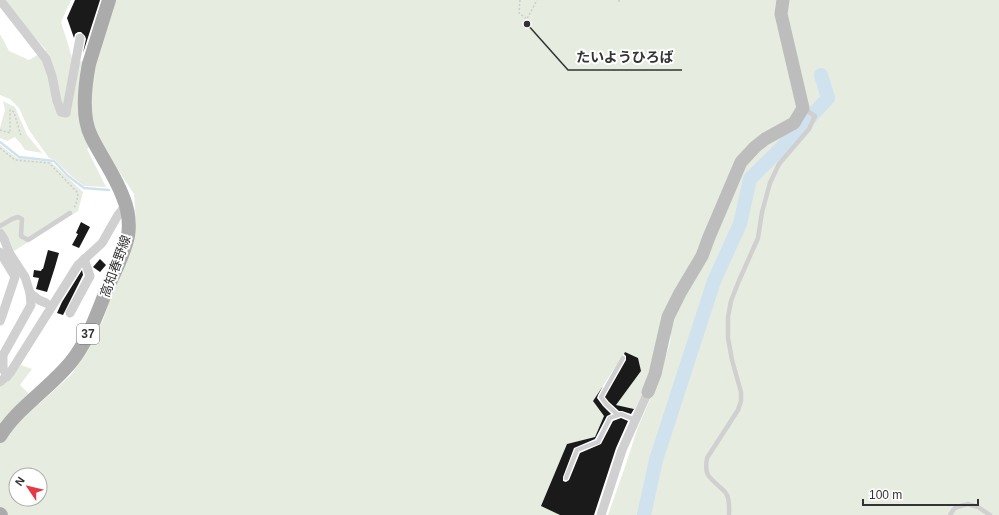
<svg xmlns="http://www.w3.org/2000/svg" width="999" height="515" viewBox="0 0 999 515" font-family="Arial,'Noto Sans JP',sans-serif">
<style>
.green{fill:#e6ecdf;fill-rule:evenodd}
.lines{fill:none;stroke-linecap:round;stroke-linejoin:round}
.stream{stroke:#cfe2ee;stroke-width:2.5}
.river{stroke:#cfe2ee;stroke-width:14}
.building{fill:#1a1a1a}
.path{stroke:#cdcdcd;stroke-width:1.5;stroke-dasharray:2 2;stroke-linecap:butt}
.lane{stroke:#d0d0d0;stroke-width:4.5}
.street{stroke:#d0d0d0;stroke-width:9}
.secondary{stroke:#bdbdbd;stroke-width:13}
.primary{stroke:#ababab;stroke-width:14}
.labels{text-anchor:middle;stroke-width:4;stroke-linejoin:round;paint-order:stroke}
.shield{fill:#fff;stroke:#707070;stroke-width:1}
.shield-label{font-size:12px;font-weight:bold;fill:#333}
.street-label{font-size:13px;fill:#333;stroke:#fff}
.leader{fill:none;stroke:#333;stroke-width:1.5}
.callout-dot{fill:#333;stroke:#fff;stroke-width:1.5}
.callout-label{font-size:14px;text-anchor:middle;font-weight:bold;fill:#333;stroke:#fff;stroke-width:4;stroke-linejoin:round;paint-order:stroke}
</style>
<rect width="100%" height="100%" fill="#fff"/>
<g class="green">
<path d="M5 0H71L61 22 74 64 88 59 110 0H999V515H608L626 464 638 427 656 386 670 343 672 321 652 375 635 409 616 405 641 371 638 358 625 352 593 401 604 416 595 437 567 444 541 506 560 515H0V385L21 365 32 369 20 385 39 404 71 375 87 352 103 320 114 288 127 261 136 223 134 194 98 140 87 149 106 187 84 186 70 175 55 160 49 158 29 130 19 108 10 99 0 95V34L9 51 29 60 46 50 21 22ZM16 475H40V499H16Z"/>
<polygon points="3,101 15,107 27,135 42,153 25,150 21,144 15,137 7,141 0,138 0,128 5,110"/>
<polygon points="0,145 17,158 51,162 83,192 78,211 14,251 9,239 0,227"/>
</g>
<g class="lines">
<polyline class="stream" points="0,142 19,157 54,161 68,176 84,188 109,190"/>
<polyline class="river" points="644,515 656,460 714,281 740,224 750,179 790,139 828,98 821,75"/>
</g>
<g class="building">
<polygon points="75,0 100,0 83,53 86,39 85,36 81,32 78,32 75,34 74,38 67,18"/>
<polygon points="81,222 90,227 79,248 72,245 78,234 76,233"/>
<polygon points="48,250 59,253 55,267 47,292 36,289 39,278 33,277 34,270 41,271 42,269 43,269"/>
<polygon points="100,259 106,265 100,272 93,267"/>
<polygon points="82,270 83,275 63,315 57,313 62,302"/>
<polygon points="625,352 638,358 641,371 616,405 634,409 631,414 622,411 619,411 609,402 605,397 626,360 626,356 624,354"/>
<polygon points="603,386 598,395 597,398 603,406 611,414 607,416 595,439 574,448 563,477 563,481 566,482 569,480 580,453 601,444 613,421 621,418 628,421 616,448 594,515 560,515 541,506 567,444 595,437 604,416 593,401"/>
</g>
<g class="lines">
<g class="path">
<polyline points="520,0 519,13 527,19 537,0"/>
<polyline points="619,0 619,2"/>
<polyline points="0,130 10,133 10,110 14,112 21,136"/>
<polyline points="0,148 15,160 49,163 78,193 77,201 74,208"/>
</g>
<g class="lane">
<polyline points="0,226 12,219 18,217 22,219 21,236 28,240 70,213"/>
<polyline points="618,415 606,404 601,397 623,358"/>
<polyline points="566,478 577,450 598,442 610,418 621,414 635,420"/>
<path d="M729 515C729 509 730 502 727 495 726 492 723 490 721 488 709 477 704 476 707 458L738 410 741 401V392L732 360 728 338V317L731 301 738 283 758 238 762 212 770 183 779 164 809 129 815 116 804 109"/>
<polyline points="950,515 954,509 957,507 968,504 978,507 990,515"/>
</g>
<g class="street">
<polyline points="0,0 46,59 52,76 57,101 61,112 66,113 80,38"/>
<polyline points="0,233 4,239 10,254 25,277 30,293 39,300 46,303"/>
<polyline points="0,252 15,277 2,316 0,321"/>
<polyline points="70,313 90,276 84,259"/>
<polyline points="7,377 3,368 3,355 31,305 30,293"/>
<polyline points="0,382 10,373 78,265 102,243 118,215 126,205"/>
<polyline points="601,515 622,450 648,392"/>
</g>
<polyline class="secondary" points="648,392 655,374 668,317 680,293 702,256 709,237 741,162 755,147 765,139 794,123 803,108 781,14 783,0"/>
<g class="primary">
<path d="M0 436C18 407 49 389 71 362 89 340 98 310 109 284 116 270 125 251 128 236 130 223 128 209 123 197 115 175 101 157 91 136 81 116 85 85 89 64L109 0"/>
<polyline points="0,514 1,515"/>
</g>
</g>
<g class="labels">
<rect class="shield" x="77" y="324" width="22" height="20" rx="3"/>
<g class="shield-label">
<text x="88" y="338">37</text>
</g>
<g class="street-label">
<text transform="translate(115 266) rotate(-70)" y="5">高知春野線</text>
</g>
</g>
<path class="leader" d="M527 24L568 70H682"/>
<circle class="callout-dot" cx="527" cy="24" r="4"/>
<g class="callout-label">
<text x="625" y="62">たいようひろば</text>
</g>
<g transform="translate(28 487) rotate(305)"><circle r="19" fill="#ffffff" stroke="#adadad"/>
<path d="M0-3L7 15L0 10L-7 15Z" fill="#e63946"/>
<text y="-6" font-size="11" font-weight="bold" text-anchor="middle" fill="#333333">N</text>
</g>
<path d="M863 499v6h115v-6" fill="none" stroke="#333333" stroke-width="2"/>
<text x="869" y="499" font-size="12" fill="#333333" stroke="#ffffff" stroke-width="3" paint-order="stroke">100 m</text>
</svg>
